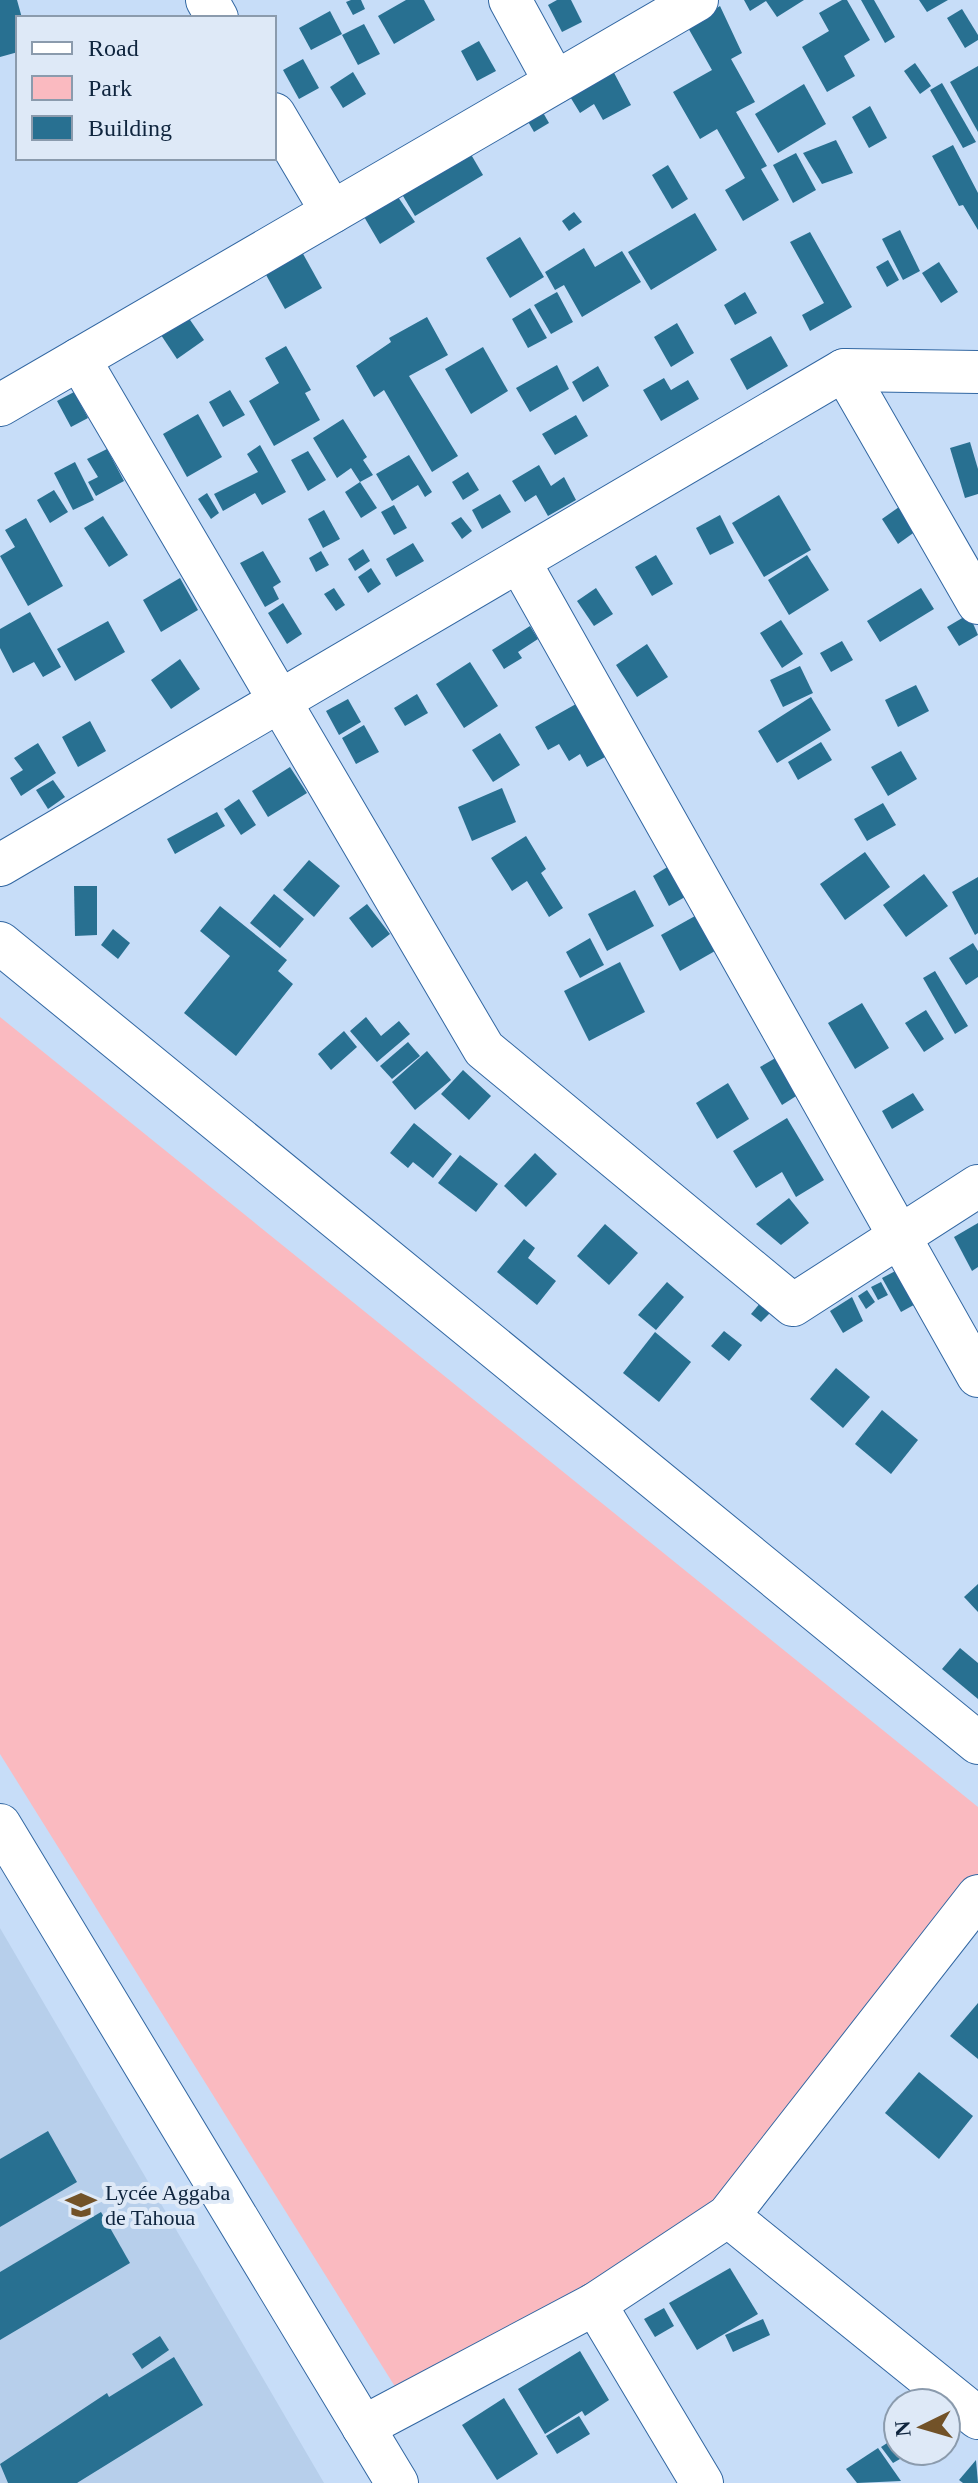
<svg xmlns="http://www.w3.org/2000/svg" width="978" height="2483" viewBox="0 0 978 2483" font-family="'Times New Roman',serif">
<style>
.built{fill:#b7cfeb}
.green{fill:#fabac0}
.building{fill:#287091}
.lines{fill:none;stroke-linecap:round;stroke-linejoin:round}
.minor-casing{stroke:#3267a2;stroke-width:44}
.minor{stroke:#fff;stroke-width:42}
.labels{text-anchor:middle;stroke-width:8;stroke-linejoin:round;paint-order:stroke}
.poi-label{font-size:22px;fill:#0f253e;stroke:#dee9f7;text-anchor:start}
</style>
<rect width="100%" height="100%" fill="#c7ddf8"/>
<polygon class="built" points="0,1928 324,2483 0,2483"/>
<polygon class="green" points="0,1017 978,1807 978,1896 742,2203 404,2401 0,1754"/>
<g class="building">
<polygon points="0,0 17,0 22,18 18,18 18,52 0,57"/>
<polygon points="351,0 361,0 365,9 353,15 346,2"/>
<polygon points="406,0 424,0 435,20 394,44 378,16"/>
<polygon points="557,0 571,0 582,22 562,32 548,5"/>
<polygon points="744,0 804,0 777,17 766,1 750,11"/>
<polygon points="842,0 847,0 870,40 844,56 855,76 827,92 802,47 829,31 819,13"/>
<polygon points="861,0 874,0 895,37 885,43"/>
<polygon points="919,0 948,0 927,12"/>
<polygon points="720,6 742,53 731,59 755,102 736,112 767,166 761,169 779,200 743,221 725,190 745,178 717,129 700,139 673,92 712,70 687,26"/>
<polygon points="962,9 978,35 978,40 965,48 947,18"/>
<polygon points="330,11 342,34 311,50 299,28"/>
<polygon points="364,24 380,54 358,65 342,35"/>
<polygon points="479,41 496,71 477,81 461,51"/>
<polygon points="303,59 319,88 299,99 283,70"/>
<polygon points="915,63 931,86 920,94 904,71"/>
<polygon points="978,66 978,132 950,82"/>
<polygon points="612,69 631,105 603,120 594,104 580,113 569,95"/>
<polygon points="353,72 366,94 343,108 330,87"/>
<polygon points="942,83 976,142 963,148 930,90"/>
<polygon points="804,84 826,124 778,153 755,114"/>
<polygon points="870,106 887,138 869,148 852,117"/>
<polygon points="541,109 549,123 534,132 526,118"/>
<polygon points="836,140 853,173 822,184 803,153"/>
<polygon points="953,145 978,193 978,230 963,205 959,206 932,156"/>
<polygon points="469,151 483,175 415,216 400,191"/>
<polygon points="796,153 816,190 793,203 773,165"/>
<polygon points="668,165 688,199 672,209 652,175"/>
<polygon points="396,194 415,222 380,244 363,215"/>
<polygon points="574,212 582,222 569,231 562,221"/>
<polygon points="695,213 717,250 651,290 628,252"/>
<polygon points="900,230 920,271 903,280 882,239"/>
<polygon points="810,232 852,307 810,331 802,315 824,303 790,242"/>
<polygon points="520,237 544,277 510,298 486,258"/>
<polygon points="584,248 595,267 622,251 641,282 582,317 564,285 555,290 545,272"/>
<polygon points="302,252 322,288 285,309 265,273"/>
<polygon points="888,260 899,280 887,287 876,267"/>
<polygon points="939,262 958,292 941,303 922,273"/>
<polygon points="557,292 573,322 551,334 534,305"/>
<polygon points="745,292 757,313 735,325 724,305"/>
<polygon points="530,308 547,338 528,348 512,319"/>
<polygon points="188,317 204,340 177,359 161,335"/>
<polygon points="427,317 448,355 409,376 458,456 432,472 384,390 374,397 356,366 391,342 389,338"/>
<polygon points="677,323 694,353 671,367 654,337"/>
<polygon points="771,336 788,366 747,390 730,359"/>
<polygon points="286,346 311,390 305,393 320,420 274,446 249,401 279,383 265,358"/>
<polygon points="483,347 508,391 471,414 445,369"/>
<polygon points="557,365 569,389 530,412 516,388"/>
<polygon points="598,366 609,386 583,402 572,382"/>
<polygon points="664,378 671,390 688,380 699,399 661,421 643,390"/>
<polygon points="230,390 245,415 223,427 209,402"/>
<polygon points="74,392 88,418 71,427 57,401"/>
<polygon points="198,414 222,457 187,477 163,434"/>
<polygon points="576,415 588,436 555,455 542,434"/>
<polygon points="343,419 367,457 363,460 373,475 360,482 351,468 337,478 313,438"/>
<polygon points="970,442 978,469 978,494 965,498 950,448"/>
<polygon points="260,445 286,492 262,505 255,493 223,511 214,494 258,472 247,454"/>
<polygon points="107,449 124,481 96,496 88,482 98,477 87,459"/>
<polygon points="308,451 326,480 308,491 291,460"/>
<polygon points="409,455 432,492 425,497 418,485 392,501 376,474"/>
<polygon points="75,462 94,500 73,510 54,473"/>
<polygon points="539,465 551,486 564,477 576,500 548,516 536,495 525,502 512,481"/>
<polygon points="468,472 479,490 463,500 452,482"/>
<polygon points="360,482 377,508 361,518 345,492"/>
<polygon points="54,490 68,512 50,523 37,500"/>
<polygon points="207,493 219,513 211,519 198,499"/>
<polygon points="500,494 511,512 482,529 472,510"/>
<polygon points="779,495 811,550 764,577 732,523"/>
<polygon points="394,505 407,528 394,535 381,512"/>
<polygon points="899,507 916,531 898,544 882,519"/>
<polygon points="324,510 340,539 323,548 308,519"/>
<polygon points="720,515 734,543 710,555 696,528"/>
<polygon points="103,516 128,555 109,567 84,528"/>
<polygon points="461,517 472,531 462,539 451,523"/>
<polygon points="26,518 63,586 28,606 0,556 15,547 5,530"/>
<polygon points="413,543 424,561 396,577 386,559"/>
<polygon points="363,549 370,561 355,571 348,559"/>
<polygon points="263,551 281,582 273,587 279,599 265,607 240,563"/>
<polygon points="321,551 329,565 316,572 309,558"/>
<polygon points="656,555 673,584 652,596 635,567"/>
<polygon points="807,555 829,590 789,615 768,580"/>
<polygon points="371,568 381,584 368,593 358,577"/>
<polygon points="180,578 198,610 161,632 143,600"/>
<polygon points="334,588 345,605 336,611 324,594"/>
<polygon points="596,588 613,614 594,626 577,601"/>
<polygon points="921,588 934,609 880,642 867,621"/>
<polygon points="283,603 302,634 287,644 268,613"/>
<polygon points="30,612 61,667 43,677 34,662 13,673 0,648 0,629"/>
<polygon points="969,614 978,635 959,646 947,627"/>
<polygon points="781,620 803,654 782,668 760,633"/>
<polygon points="108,621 125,652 75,681 57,649"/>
<polygon points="530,626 538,639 518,652 522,658 504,669 492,650"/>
<polygon points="842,641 853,660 831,672 820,653"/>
<polygon points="647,644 668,677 637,697 616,665"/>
<polygon points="180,659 200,689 171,709 151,680"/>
<polygon points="470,662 498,706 464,728 436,684"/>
<polygon points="800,666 813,693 783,707 770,680"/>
<polygon points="916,685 929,711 898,727 885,700"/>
<polygon points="417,694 428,713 405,726 394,708"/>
<polygon points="811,697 831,730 777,763 758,731"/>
<polygon points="348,699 361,722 339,735 326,711"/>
<polygon points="576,704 605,757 587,767 580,754 569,761 559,744 548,750 535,727"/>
<polygon points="90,721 106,751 78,767 62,737"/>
<polygon points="364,725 379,752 356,764 342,738"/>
<polygon points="500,733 520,765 493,782 472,750"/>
<polygon points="821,742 832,760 798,780 788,762"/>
<polygon points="38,743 56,773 21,796 10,778 23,770 14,758"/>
<polygon points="901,751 917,779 888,796 871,767"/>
<polygon points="290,767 307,793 268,817 252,791"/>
<polygon points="53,780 65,797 48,809 36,790"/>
<polygon points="502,788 516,822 472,841 458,807"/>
<polygon points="239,799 256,825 241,835 224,809"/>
<polygon points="883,803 896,825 867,841 854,819"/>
<polygon points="217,812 225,826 175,854 167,839"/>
<polygon points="526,836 546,869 541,873 563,908 549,917 527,881 512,891 491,858"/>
<polygon points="865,852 890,887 845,920 820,884"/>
<polygon points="309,860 340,886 314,917 283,890"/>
<polygon points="669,866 685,897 669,906 653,876"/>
<polygon points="924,874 948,906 906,937 883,905"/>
<polygon points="978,877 978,933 975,935 952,892"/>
<polygon points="74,886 97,886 97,935 75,936"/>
<polygon points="635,890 654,926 607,951 588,914"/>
<polygon points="274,894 304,919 280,948 250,923"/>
<polygon points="367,904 390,934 372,948 349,918"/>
<polygon points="220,906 287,960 278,971 293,984 236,1056 184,1013 230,956 200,931"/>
<polygon points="695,916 715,951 680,971 661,935"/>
<polygon points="113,929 130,943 118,959 101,945"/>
<polygon points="590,938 604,965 580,978 566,952"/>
<polygon points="973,943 978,951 978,977 966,985 949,958"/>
<polygon points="620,962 645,1012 589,1041 564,991"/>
<polygon points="935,971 968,1026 955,1034 923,978"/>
<polygon points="862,1003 889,1048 855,1069 828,1023"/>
<polygon points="926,1010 944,1039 924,1052 905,1023"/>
<polygon points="366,1017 381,1036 399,1021 410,1034 377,1062 350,1031"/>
<polygon points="344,1031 357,1047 331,1070 318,1054"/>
<polygon points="408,1042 420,1056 392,1079 380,1066"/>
<polygon points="427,1051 451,1080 415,1110 392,1082"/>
<polygon points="779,1056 801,1093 782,1105 760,1067"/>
<polygon points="463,1070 491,1096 469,1120 441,1094"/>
<polygon points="728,1083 749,1119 717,1139 696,1103"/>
<polygon points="913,1093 924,1110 892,1129 882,1111"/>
<polygon points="787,1118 824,1180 796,1197 782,1172 756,1188 733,1151"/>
<polygon points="414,1123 452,1154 433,1178 413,1162 408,1168 390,1153"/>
<polygon points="535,1153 557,1174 526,1207 504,1186"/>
<polygon points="460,1155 498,1184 476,1212 438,1183"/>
<polygon points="789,1198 809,1223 781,1245 756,1224"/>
<polygon points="978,1223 978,1267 972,1271 954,1237"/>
<polygon points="605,1224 638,1253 609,1285 577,1256"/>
<polygon points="524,1239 535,1248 528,1258 556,1281 537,1305 497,1272"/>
<polygon points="903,1267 921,1301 901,1312 882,1278"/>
<polygon points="667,1282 684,1297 656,1330 638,1315"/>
<polygon points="881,1282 888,1295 878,1300 871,1287"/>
<polygon points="867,1290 875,1302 866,1309 858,1296"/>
<polygon points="852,1297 863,1321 843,1333 830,1311"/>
<polygon points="761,1302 771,1312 761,1322 751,1314"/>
<polygon points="724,1331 742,1345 729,1361 711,1346"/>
<polygon points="655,1332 691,1362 659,1402 623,1373"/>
<polygon points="836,1368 870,1397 843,1428 810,1399"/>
<polygon points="882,1410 918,1440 891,1474 855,1444"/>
<polygon points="978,1584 978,1612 964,1597"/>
<polygon points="960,1648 978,1663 978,1699 942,1669"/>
<polygon points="978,2003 978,2059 950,2036"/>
<polygon points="919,2072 973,2116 939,2159 885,2113"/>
<polygon points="48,2131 77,2182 0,2227 0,2159"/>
<polygon points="101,2212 130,2263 0,2340 0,2272"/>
<polygon points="730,2268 758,2314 697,2350 669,2303"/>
<polygon points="664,2308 674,2326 655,2337 644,2319"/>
<polygon points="763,2319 770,2335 733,2352 725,2335"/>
<polygon points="160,2336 169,2350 142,2369 132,2354"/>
<polygon points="580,2351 609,2400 585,2416 582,2411 545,2434 518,2389"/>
<polygon points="174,2357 203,2405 77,2483 8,2483 0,2464 107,2393 109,2397"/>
<polygon points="504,2398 538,2454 497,2480 462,2425"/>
<polygon points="579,2416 590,2434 557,2454 546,2436"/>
<polygon points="898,2436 898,2451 914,2451 893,2463 881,2447"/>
<polygon points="878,2448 901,2481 857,2483 846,2469"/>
<polygon points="976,2460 978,2483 963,2483 959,2480"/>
</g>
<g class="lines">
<g class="minor-casing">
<g id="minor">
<polyline points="207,0 217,18"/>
<polyline points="510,0 555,82"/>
<polyline points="274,114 332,212"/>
<polyline points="79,359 484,1049 793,1305 978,1186"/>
<polyline points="844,370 978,603"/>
<polyline points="0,405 697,0"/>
<polyline points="519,561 978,1376"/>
<polyline points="0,865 844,370 978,372"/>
<polyline points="0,943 978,1743"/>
<polyline points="0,1825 397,2483"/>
<polyline points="728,2216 978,2418"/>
<polyline points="595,2304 702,2483"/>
<polyline points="363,2427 595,2304 728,2216 978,1896"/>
</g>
</g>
<use href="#minor" class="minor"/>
</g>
<defs>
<g id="school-bare" transform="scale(2.4)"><path d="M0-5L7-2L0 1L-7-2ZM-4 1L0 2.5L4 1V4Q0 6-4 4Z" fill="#725228" stroke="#dee9f7" stroke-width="2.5" paint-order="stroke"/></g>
</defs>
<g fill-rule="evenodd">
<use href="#school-bare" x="81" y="2205"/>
</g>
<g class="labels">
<g class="poi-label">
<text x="105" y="2200">Lycée Aggaba<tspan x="105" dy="25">de Tahoua</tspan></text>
</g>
</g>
<rect x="16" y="16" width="260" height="144" fill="#dee9f7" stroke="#8b9bad" stroke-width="2"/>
<rect x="32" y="42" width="40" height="12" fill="#ffffff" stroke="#8b9bad" stroke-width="2"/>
<text x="88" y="56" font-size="24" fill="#0f253e">Road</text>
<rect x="32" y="76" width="40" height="24" fill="#fabac0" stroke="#8b9bad" stroke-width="2"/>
<text x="88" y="96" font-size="24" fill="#0f253e">Park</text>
<rect x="32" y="116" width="40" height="24" fill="#287091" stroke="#8b9bad" stroke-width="2"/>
<text x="88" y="136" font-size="24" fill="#0f253e">Building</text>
<g transform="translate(922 2427) rotate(265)"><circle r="38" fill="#dee9f7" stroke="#8b9bad" stroke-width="2"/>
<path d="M0-6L14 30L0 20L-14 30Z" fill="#725228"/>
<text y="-12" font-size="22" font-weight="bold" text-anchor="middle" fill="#0f253e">N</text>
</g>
</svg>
